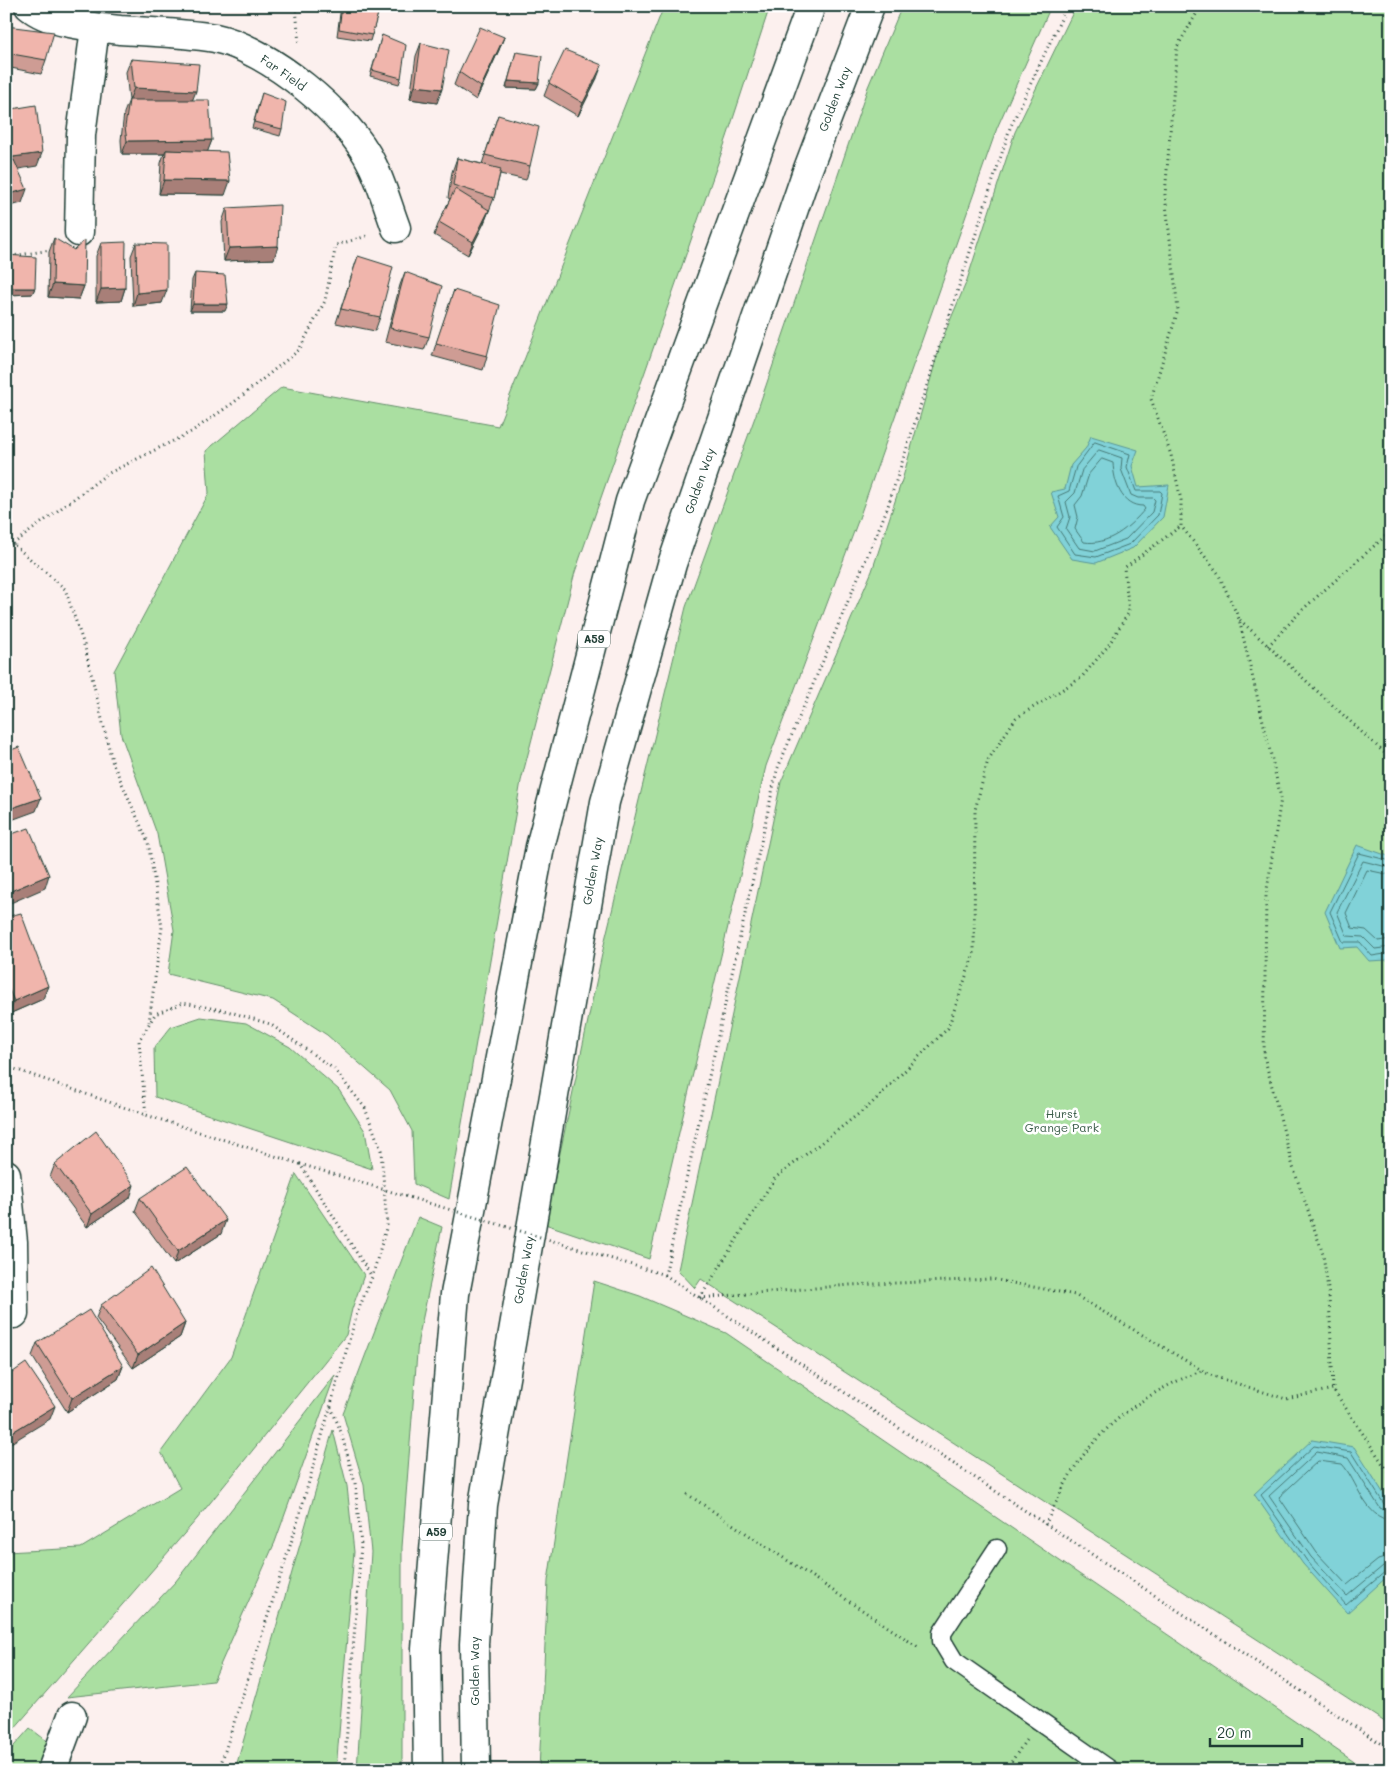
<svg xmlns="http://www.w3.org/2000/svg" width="1397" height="1776" viewBox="0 0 1397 1776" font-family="Mali,sans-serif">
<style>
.green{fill:#aadfa1;stroke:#648e6a}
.water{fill:#81d2d8;stroke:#5a9696}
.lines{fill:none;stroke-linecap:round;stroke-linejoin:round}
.shore{stroke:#467976;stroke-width:1}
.lane-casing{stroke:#1f3d34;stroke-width:21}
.street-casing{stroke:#1f3d34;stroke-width:31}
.highway-casing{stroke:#1f3d34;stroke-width:31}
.path{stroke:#1f3d34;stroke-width:3;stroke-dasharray:1 4;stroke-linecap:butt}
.lane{stroke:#fff;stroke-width:18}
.street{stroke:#fff;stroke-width:28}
.highway{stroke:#fff;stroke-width:28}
.path-bridge{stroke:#1f3d34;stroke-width:3;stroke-dasharray:1 4;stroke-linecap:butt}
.wall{fill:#ce9c94;stroke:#1f3d34}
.shaded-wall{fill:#a87f78;stroke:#1f3d34}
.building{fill:#f0b5ac;stroke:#1f3d34}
.labels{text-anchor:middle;stroke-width:5;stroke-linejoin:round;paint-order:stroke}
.shield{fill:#fff;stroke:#627771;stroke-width:1}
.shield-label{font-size:11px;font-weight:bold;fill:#1f3d34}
.street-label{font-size:12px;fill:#1f3d34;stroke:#fff}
.park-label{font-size:12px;fill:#3b5d4a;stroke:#fff}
</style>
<rect width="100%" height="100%" fill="#fcf0ee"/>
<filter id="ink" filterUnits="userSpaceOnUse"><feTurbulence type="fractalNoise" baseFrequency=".02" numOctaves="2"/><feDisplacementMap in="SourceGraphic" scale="10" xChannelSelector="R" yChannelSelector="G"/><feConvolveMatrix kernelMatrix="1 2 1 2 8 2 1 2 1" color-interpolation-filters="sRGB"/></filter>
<g filter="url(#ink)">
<g class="green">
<polygon points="664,6 770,6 727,137 575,572 521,781 449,1199 414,1184 412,1131 390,1090 327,1035 273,1000 168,974 174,930 157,834 121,735 114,671 209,493 206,451 282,387 498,426"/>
<polygon points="902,6 1051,6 997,128 858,521 766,766 649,1259 545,1224 605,940 686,607 759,406 868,87"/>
<polygon points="1076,6 1391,6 1391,1726 701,1279 695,1288 678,1270 781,782 872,571 903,477 941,342 966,283 1015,132"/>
<polygon points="201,1017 246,1023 290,1047 339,1090 365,1131 372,1169 155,1097 154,1048 171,1027"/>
<polygon points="296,1174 364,1275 352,1309 346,1335 197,1519 6,1738 6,1552 81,1548 180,1488 161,1452 231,1357"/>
<polygon points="418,1217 442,1227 418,1340 402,1547 402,1770 357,1770 371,1552 364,1485 343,1414"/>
<polygon points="594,1281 640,1296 726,1333 1366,1770 539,1770 548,1581"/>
<polygon points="335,1375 275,1542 213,1681 67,1697 176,1581"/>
<polygon points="333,1430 347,1486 354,1552 336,1770 235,1770"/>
<polygon points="30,1728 52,1745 36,1770 6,1770 6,1755"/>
</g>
<g class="water">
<polygon points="1091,436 1138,450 1132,466 1138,487 1169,485 1163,517 1133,548 1096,563 1072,559 1050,527 1059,517 1051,492 1065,489 1071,465 1086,448"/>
<polygon points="1357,845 1391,857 1391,956 1387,960 1369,961 1357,947 1340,948 1325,912"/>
<polygon points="1312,1440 1354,1447 1391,1505 1389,1575 1347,1613 1303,1564 1254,1494"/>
</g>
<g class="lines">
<g class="shore">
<polygon points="1095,442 1130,454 1127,467 1136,491 1160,491 1162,493 1158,515 1130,544 1096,557 1075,554 1057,527 1064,517 1058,496 1069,491 1076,467"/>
<polygon points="1099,450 1122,458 1121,469 1131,495 1138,498 1153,498 1155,500 1152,512 1126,539 1095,551 1079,548 1066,529 1070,517 1066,502 1075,493 1082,470"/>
<path d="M1102 459 1113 463C1114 482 1121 506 1143 506L1145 509C1130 527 1108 546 1084 542L1075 529 1078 517 1075 505 1082 496 1089 474Z"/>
<polyline points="1391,861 1359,853 1330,912 1343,942 1360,942 1372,956 1391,953"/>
<polyline points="1391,868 1363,861 1337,912 1347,936 1363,937 1375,949 1391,947"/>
<polyline points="1391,875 1367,870 1346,913 1352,928 1366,930 1378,941 1391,939"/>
<polyline points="1391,1506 1384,1504 1351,1452 1314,1446 1261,1495 1307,1561 1346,1605 1386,1571 1391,1570"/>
<polyline points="1391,1513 1380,1508 1348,1458 1317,1452 1269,1496 1311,1557 1347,1596 1383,1566 1391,1564"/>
<path d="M1391 1520C1365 1519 1357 1480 1342 1464L1318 1461 1279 1497 1317 1553 1347 1585 1378 1560 1391 1556"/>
</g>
<g class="lane-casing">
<polyline id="lane" points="997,1549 942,1633 942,1641 954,1661 1110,1770"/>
</g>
<g class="street-casing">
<g id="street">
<path d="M29 6C50 24 93 27 120 30 152 32 184 33 215 38 268 49 349 115 372 164 382 184 388 207 396 228"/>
<polyline points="79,232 81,135 95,28"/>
<polyline points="6,1174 13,1242 14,1314"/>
<polyline points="52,1770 72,1716"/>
</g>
</g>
<g class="highway-casing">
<g id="highway">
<polyline points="428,1770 426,1649 455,1294 540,847 630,501 811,6"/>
<polyline points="476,1770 474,1644 483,1505 605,802 672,564 806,174 870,6"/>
</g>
</g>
<g class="path">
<polyline points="296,6 299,45"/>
<polyline points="1067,6 1010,128 887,509 777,770 665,1275 1391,1750"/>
<polyline points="1201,6 1177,47 1165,195 1178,310 1151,399 1171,455 1181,500 1181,526 1218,573 1239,619 1281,798 1266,896 1264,1056 1293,1167 1323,1254 1329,1296 1333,1389 1391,1476"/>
<polyline points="6,257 51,250"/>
<polyline points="6,541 13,544 65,589 85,648 112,761 148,842 162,927 149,1022"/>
<polyline points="13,544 107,474 191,432 233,403 299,350 325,301 336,245 367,236"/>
<polyline points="1240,620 1391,759"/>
<polyline points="1268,646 1302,610 1391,531"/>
<polyline points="6,1066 146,1115"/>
<polyline points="700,1298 775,1178 869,1106 948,1028 974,953 975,810 988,760 1016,718 1081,678 1108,646 1129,612 1124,568 1181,526"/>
<polyline points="700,1298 850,1285 992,1279 1075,1295 1210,1375 1286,1399 1333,1389"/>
<polyline points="331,1407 341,1432 355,1483 361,1545 344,1770"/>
<polyline points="687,1494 918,1647"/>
<path d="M1045 1525C1053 1509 1060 1493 1069 1477 1098 1426 1148 1391 1201 1371"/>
<polyline points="219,1770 296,1527 357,1313 372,1277 387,1225 381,1150 365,1108 334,1069 270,1024 227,1011 183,1003 155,1014 139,1041 146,1115 300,1164 372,1277"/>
<polyline points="1006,1770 1026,1740"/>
</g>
<use href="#lane" class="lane"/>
<use href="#street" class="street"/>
<use href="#highway" class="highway"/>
<polyline class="path-bridge" points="300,1164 665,1275"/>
</g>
<g class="wall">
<polygon points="341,6 380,6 370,41 337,36"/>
<polygon points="6,26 46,60 41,74 6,67"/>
<polygon points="382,35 401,78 399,84 370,76"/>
<polygon points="504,37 499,50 476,100 454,85 459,72"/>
<polygon points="421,43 437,103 410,99 416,56"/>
<polygon points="516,52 539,83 536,89 506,88"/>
<polygon points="131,59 193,100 212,140 207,152 225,195 159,194 161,163 164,154 122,154 121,140 124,113 129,100 126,72"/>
<polygon points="597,78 578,116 544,96 549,83"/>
<polygon points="262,93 282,129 280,136 252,128"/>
<polygon points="498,115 530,166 526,180 500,174 494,198 489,211 484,223 468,255 434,235 439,222 450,199 448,198 452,172 457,158 482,164"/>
<polygon points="227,208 274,259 224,261 222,222"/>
<polygon points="54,238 84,286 79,299 48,297 49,252"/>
<polygon points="101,243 125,288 121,301 96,302 96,256"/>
<polygon points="136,243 162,303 133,306 131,256"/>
<polygon points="6,255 35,288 32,294 7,295 6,287"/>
<polygon points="358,256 380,317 375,331 336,323"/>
<polygon points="405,272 429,337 424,350 385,342 400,285"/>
<polygon points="195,273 225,311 190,311 192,280"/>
<polygon points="454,290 487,356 483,370 432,356"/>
<polygon points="6,917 43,999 9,1014 6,1007"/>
<polygon points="55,1164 130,1198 87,1227 50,1177"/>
<polygon points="140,1198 221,1234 174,1264 135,1211"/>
<polygon points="101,1305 185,1323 180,1337 133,1368 96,1318"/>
<polygon points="37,1343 123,1366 118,1379 67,1412 32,1356"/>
</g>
<g class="shaded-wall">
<polygon points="504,37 499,50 476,100 481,87"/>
<polygon points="602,65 597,78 578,116 583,103"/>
<polygon points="508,81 539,83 536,89 506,88"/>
<polygon points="415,86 442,89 437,103 410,99"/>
<polygon points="134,88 196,91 191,104 129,101"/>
<polygon points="212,140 207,153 166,150 164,154 122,154 127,141"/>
<polygon points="42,153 37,166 6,171 6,158"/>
<polygon points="164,180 230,181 225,195 159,194"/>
<polygon points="27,189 22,203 6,207 6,195"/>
<polygon points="489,210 484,223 468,255 473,242"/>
<polygon points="278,246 274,259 224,261 229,248"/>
<polygon points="53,284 84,286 79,299 48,297"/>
<polygon points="10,288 35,288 32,294 7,295"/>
<polygon points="125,288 121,301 96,302 101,289"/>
<polygon points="167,290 162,303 133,306 137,293"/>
<polygon points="193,304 228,304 225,311 190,311"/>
<polygon points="41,798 36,811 6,822 6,810"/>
<polygon points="49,875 45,888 6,905 6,893"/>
<polygon points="48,986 43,999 9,1014 14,1001"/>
<polygon points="134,1185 130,1198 87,1227 92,1214"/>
<polygon points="226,1220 221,1234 174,1264 178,1251"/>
<polygon points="185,1323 180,1337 133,1368 138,1355"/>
<polygon points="123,1366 118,1379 67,1412 72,1398"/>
<polygon points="55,1406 50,1419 6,1446 6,1436"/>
</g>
<g class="building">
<polygon points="342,6 380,6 372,35 339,29"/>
<polygon points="6,26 54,32 46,60 6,53"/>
<polygon points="480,27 504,37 481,87 459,72"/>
<polygon points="382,35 406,45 401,78 372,70"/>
<polygon points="421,43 449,50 442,89 415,86"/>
<polygon points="565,50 602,65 583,103 549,83"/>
<polygon points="516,52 542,56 539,83 508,81"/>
<polygon points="131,59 199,64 196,91 134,88"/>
<polygon points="262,93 286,102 282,129 254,122"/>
<polygon points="129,100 209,100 212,140 127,141 125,127"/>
<polygon points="36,105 42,153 6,158 6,110"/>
<polygon points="498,115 539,127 530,166 485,155"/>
<polygon points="166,150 227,152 230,181 164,180"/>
<polygon points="457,158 501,169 494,198 453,185"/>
<polygon points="14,160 27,189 6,195 6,163"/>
<polygon points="455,189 489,210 473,242 439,222"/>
<polygon points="280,205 278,246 229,248 227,208"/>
<polygon points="54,238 74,250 85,240 84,286 53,284"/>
<polygon points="126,242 125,288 101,289 101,243"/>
<polygon points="136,243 167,244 167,290 137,293"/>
<polygon points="6,255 36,257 35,288 10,288 6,262"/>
<polygon points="358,256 393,267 380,317 341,309"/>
<polygon points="405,272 442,286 429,337 390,328"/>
<polygon points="195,273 225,275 228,304 193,304"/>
<polygon points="454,290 500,305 487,356 436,343"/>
<polygon points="19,747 41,798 6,810 6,752"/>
<polygon points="29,828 49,875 6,893 6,836"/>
<polygon points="21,913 48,986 14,1001 6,983 6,917"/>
<polygon points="96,1131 134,1185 92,1214 55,1164"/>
<polygon points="187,1167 226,1220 178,1251 140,1198"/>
<polygon points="151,1268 185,1323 138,1355 101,1305"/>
<polygon points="89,1310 123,1366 72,1398 37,1343"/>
<polygon points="26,1363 55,1406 6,1436 6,1377"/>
</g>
</g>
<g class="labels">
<g class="shield">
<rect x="578" y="630.5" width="32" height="17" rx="4"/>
<rect x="420" y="1523.5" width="32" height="17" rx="4"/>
</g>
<g class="shield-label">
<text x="594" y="643">A59</text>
<text x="436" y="1536">A59</text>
</g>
<g class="street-label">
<text transform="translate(283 73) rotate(35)" y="4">Far Field</text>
<text transform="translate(835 99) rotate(-69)" y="4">Golden Way</text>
<text transform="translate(700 481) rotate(-71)" y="4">Golden Way</text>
<text transform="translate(593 871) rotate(-80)" y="4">Golden Way</text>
<text transform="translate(524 1270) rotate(-80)" y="4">Golden Way</text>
<text transform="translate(475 1671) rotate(-90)" y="4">Golden Way</text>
</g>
<g class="park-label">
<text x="1062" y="1118">Hurst<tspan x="1062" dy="14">Grange Park</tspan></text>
</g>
</g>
<rect width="1397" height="1776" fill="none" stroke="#fff" stroke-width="25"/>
<rect x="12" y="12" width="1372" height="1751" fill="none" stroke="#1f3d34" stroke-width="2" filter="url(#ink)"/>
<path d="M1210 1738v8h92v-8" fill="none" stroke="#1f3d34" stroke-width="2.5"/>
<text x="1217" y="1738" font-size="15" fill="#1f3d34" stroke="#ffffff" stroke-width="4" paint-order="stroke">20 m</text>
</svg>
